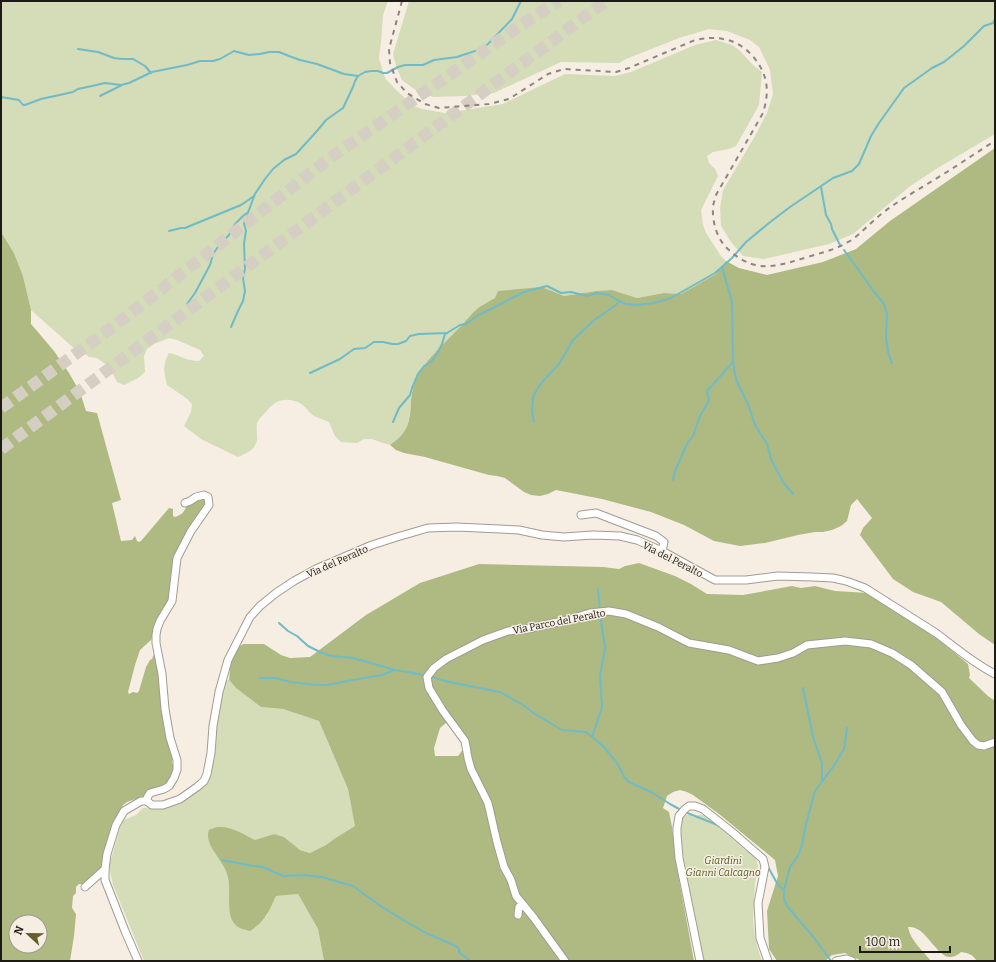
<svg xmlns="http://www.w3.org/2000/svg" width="996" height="962" viewBox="0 0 996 962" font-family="Bitter,serif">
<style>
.green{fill:#d4dcb8}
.forest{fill:#aeba82;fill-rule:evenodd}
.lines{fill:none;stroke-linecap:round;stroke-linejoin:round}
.stream{stroke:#6fbbc8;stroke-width:2}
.highway-tunnel{stroke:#d5cec3;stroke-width:12;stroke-dasharray:12 6;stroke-linecap:butt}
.street-casing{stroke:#a29b91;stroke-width:9}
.street{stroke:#fff;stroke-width:7}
.rail{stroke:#8c867e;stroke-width:2;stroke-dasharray:5 5;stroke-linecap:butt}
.labels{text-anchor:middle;stroke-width:3;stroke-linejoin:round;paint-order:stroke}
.street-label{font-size:10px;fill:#1d1a16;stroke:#f6eee2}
.park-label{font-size:10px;font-style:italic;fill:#525c1e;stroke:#f6eee2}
</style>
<rect width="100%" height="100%" fill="#f6eee2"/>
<g class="green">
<path d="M1 1H388L383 15 381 42 379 58 385 78 396 90 414 106 422 109 445 113 503 104 565 74 615 76 631 72 695 45 716 40 732 45 739 50 753 65 762 72 759 105 736 146 729 149 713 152 707 156 709 163 715 169 718 176 701 210 703 225 706 233 721 256 726 261 716 274 681 294 664 293 637 298 612 290 596 291 564 296 542 287 495 298C483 303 471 314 463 325 449 338 420 366 414 384 412 389 412 395 411 400 410 412 410 426 402 435 399 439 394 442 390 445L380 442 372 439H364L357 443 341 442 335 436 329 422C324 420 319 418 314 416 307 411 305 404 295 401 280 397 273 403 264 414 262 416 259 419 258 421 254 429 260 438 255 445 252 452 244 454 238 457L201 439 184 426 191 412 192 404 186 398 167 385C164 372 162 365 169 353 181 355 185 361 199 361L204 356 200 350 177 340 169 338 154 344 147 349 144 356 145 372 138 378 124 385 117 382 110 368 104 363 97 358 89 357 83 352 77 351 31 310 23 276 14 253 1 232Z"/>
<polygon points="409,1 995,1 995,134 936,169 909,187 853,234 829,244 764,259 743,256 731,242 721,226 720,208 723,190 755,136 767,113 773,94 770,70 759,47 750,40 727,31 709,29 679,38 626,59 619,63 561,62 494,93 465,96 433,97 417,91 402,80 397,69 393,54"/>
<polygon points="224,680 229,680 236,688 261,707 283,709 319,721 348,789 356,826 334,839 326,845 310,853 300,850 284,837 274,834 255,840 237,831 228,828 223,864 227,873 229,883 266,917 276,896 298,894 318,929 324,961 144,961 113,885 109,866 121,825 124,820 136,815 143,808 171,805 185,800 206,785 208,779 216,728"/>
<path d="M687 815H691L693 817C699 814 702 814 708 817L745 850 754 855 757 862 758 866 755 883 753 919 755 937 759 953 762 961H704L684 859 681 838V824L683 818Z"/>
</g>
<g class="forest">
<path d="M995 148V645L979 634 941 602 913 592 893 579 860 535 863 528 872 518 857 499 851 505 847 521 841 526 832 530 823 532H815L798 535 765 543 740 546 714 541 684 525 651 512 602 499 556 490 548 494 540 496 531 495 524 492 505 478 497 476 489 475 425 457 404 453 396 450 390 445C409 432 410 422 411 400 412 395 412 390 414 385 420 364 447 341 462 325 467 320 471 314 477 309 482 305 489 301 495 298L498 291 542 287 564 296 596 291 612 290 637 298 664 293 681 294 716 274 726 261 739 268 767 275 823 262 856 249 890 221Z"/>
<path d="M1 232 14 253 23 276 31 310V324L54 351 69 373 80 392 86 411 97 413 121 500 112 503 121 541 132 540 135 536 137 541 139 542 141 541 169 508 173 509V516L175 517C187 514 185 504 191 502 195 500 194 502 198 501 200 500 202 499 204 498L208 502 177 551 171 597 160 616 151 640 140 650 135 665 128 692 129 694 133 692 137 693 139 691 146 667 150 660 152 659 157 647 174 758C170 762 173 765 176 768L166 785 146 793 144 796 127 802 123 805 118 814 112 829 103 863 98 873 83 884H79L76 887V893L73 896 72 908 76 914 74 936 70 961H1ZM16 922H40V946H16Z"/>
<path d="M639 563 675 576 691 584 707 594 743 595 792 586 801 588 815 586 835 591 868 593 928 631 968 664 970 675 969 678 988 696 995 701V961H977C973 955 969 953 961 952 958 955 954 957 949 957 938 956 927 932 915 928 913 927 911 927 908 927 910 940 923 951 931 961H862L845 953 832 955 825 961H777L769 949 767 911 778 876 775 860 719 814 693 795 687 792 680 790 673 792 667 796 663 808 669 812 672 827 677 869 694 961H324L318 929 298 894 276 896C268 913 266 920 250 931 242 929 236 928 232 920 226 907 232 889 227 874 224 862 208 848 208 836 208 834 208 832 209 830 212 829 215 827 218 827 231 826 244 834 255 840L274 834 284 837 300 850 310 853 326 845 334 839 355 826 348 789 319 721 283 709 261 707 236 688 229 680 231 659 235 650 243 644H264L281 655 290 658 310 657 366 615 420 583 479 564 603 567 619 569 625 566ZM452 718 468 743 458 756H435L434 748 440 728Z"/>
</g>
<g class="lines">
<g class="stream">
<polyline points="78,49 98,52 114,58 122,59 133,59 145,66 151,73"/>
<polyline points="100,96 122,85"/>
<polyline points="1,97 19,100 23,105 25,105 41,99 64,94 73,92 78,89 92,86 105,83 121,85 129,83 152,72 187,65 200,61 213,61 220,59 234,51 249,55 260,54 269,52 279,52 289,56 300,60 317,64 344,74 358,76"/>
<polyline points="821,187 826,215 831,224 832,229 840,245"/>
<polyline points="169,231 181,228 185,228 241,205 247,201 254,196"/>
<polyline points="844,250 875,293 884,304 887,314 886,338 888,352 892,363"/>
<polyline points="722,267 732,302 733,361 735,374 737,382 748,404 755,425 767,444 771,459 783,482 793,494"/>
<polyline points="187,304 195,293 210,265 213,254 220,244 229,235 235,224 243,216 247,213"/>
<polyline points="231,327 238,311 243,301 245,291 243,278 245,269 244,243 246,231 244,223 255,194 265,179 273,169 284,160 296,154 317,131 326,120 343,108 353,87 355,81 358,76 365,72 371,71 378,71 383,73 387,73 398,67 405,65 423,65 434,60 457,57 481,49 488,44 512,19 521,1"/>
<polyline points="310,373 340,359 354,349 365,348 374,342 383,342 392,344 398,344 406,341 410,336 419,334 447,333 460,325 466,324 477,316 524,292 547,286 561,293 571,292 587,296 597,293 609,295 619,301 626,304 637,305 654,303 671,298 715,273 732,258 746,242 769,223 790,207 833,178 852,171 859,164 871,136 879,123 904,88 932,68 944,62 964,46 984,26 993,23 995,19"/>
<polyline points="393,422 399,408 410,395 412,388 418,374 424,366 431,362 437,354 442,344 445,334 447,333"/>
<polyline points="534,422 532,412 533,397 538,388 543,381 559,364 573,340 593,321 616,305 619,301"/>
<polyline points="673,480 675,471 687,444 693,436 700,416 706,406 709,400 707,391 733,362"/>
<polyline points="598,589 600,610"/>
<polyline points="279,623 288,631 297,636 308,646 320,652 331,656 353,658 395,670 425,675"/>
<polyline points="429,676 449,682 500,692 523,705 535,714 562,730 586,732 603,746 617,763 625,778 629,782 653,793 670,804 681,810"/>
<polyline points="260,678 276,678 290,682 316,685 327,685 353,680 382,675 394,670"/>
<polyline points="803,688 813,737 822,763 822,782"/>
<polyline points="592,737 602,707 600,676 605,648 600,614"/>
<polyline points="685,812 720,826"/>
<polyline points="222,860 253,866 263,867 283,876 304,875 322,877 353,886 382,907 410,924 428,934 456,946 459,949 459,952 470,961"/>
<polyline points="767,865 778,885 784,890"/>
<polyline points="831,961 815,939 787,906 784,899 784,890 790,867 799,854 802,845 806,824 815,791 833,767 844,749 847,728"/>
</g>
<g class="highway-tunnel">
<polyline points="1,408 114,326 330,158 521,25 559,1"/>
<polyline points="1,449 606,1"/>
</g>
<g class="street-casing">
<g id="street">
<polyline points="581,515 596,513 656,536 664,542 662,551"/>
<path d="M147 801 152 805H163L180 799 197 787 204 781 207 774 211 753 213 726 219 692 228 660 250 617 260 606 276 593 294 581 316 569 372 545 397 537 428 528 457 527 519 530 542 535 564 537 593 535 620 536 637 540 662 551 715 580H746L778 576 812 577 833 578 842 580 849 582 865 588 936 633C955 647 973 663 995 674"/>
<polyline points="147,801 147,798 150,793 164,789 169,786 174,778 177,770 177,760 170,738 165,709 162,674 156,643 156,635 157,629 160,621 172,601 177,558 191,531 209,505 208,497 204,495 196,497 190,501 185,503"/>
<polyline points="85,887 105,869"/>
<polyline points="518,915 519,907 524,906"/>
<polyline points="138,961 125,931 105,880 105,869 107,854 116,825 124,811 141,801 147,801"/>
<polyline points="565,961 534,918 516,896 511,880 504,867 497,842 488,803 471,769 468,758 465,741 443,711 429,688 427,677 434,668 446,659 483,640 508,631 527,629 567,620 590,613 609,611 626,614 658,627 689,643 729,650 758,661 778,658 793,653 807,645 845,641 871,644 892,653 911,665 942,692 961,725 973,741 978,745 984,746 995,742"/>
<polyline points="700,961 679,858 677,834 677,828 679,816 685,809 689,806 695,806 703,809 732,832 763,859 765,867 758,903 760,938 768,961"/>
<polyline points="836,961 847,959 852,961"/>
</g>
</g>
<use href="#street" class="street"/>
<path class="rail" d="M402 1 389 49 390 63 397 82 407 93 425 104 439 108 489 104 509 99 548 74 564 69 616 72 629 68 695 40C705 38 714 37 723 39 744 42 762 62 766 82 768 93 766 103 763 113L716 195C715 198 714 202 713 206 712 222 717 240 729 250 757 276 780 265 811 256 824 252 837 249 848 242 856 238 862 231 869 225 877 217 886 210 895 204 910 194 926 185 942 175 960 164 977 152 995 141"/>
</g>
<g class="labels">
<g class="street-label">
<text transform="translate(673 559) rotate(27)" y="4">Via del Peralto</text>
<text transform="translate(337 561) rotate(-24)" y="4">Via del Peralto</text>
<text transform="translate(559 621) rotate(-11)" y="4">Via Parco del Peralto</text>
</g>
<g class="park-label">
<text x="723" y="864">Giardini<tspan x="723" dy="12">Gianni Calcagno</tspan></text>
</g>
</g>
<rect width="996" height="962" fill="none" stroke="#1d1a16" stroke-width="4"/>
<g transform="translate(28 934) rotate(292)"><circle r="19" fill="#f6eee2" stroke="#9f9990"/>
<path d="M0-3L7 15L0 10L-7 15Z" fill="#635e2a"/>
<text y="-6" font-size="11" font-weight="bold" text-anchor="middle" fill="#1d1a16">N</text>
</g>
<path d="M860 946v6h90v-6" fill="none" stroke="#1d1a16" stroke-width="2"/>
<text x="866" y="946" font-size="12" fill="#1d1a16" stroke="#f6eee2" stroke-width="3" paint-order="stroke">100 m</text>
</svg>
